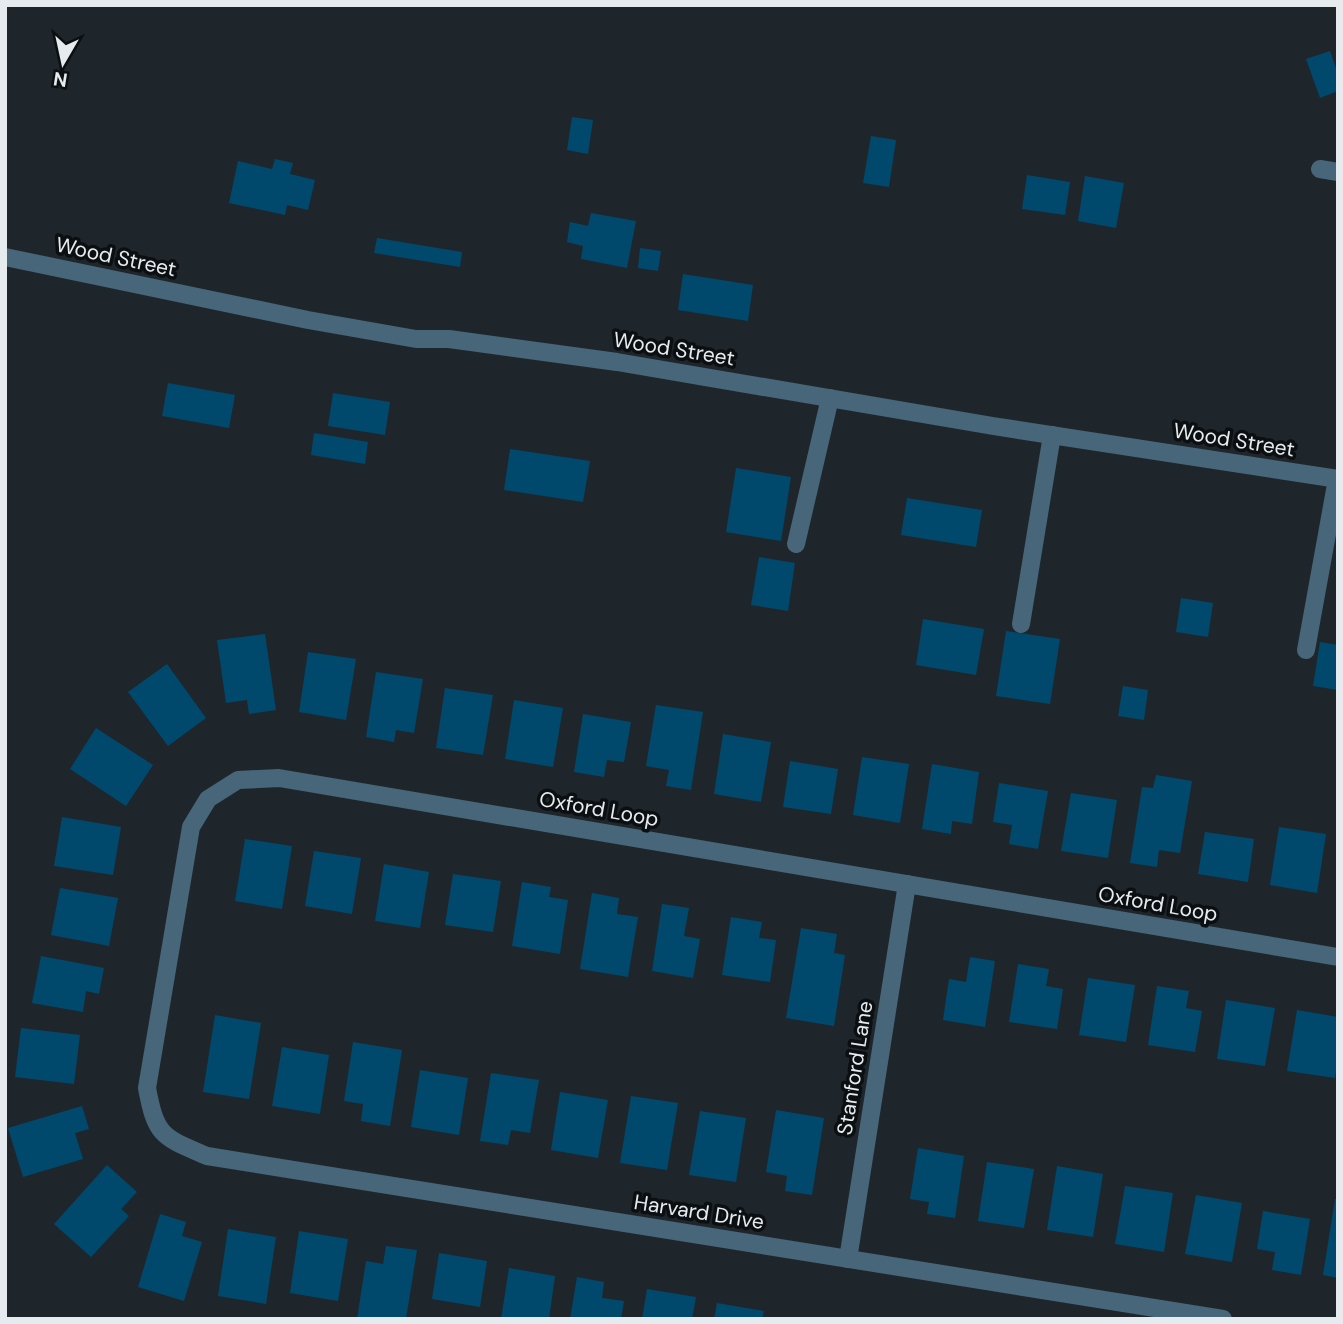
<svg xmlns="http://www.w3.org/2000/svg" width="1343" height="1324" viewBox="0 0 1343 1324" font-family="'DM Sans',sans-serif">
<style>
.building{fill:#00496c}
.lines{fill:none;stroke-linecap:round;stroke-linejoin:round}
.minor{stroke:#47667a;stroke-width:18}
.labels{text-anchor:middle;stroke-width:7;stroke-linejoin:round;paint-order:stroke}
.street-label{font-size:21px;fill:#e5ebee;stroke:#0b0f11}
</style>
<rect width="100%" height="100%" fill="#1e262c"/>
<g class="building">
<polygon points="1330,51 1338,74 1338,91 1320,98 1306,59"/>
<polygon points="572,117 593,120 588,154 567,150"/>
<polygon points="871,136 896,140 889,187 863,183"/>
<polygon points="275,159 293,163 290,174 315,180 308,210 287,205 285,215 229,203 238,161 272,169"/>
<polygon points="1027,175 1070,182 1065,215 1022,209"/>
<polygon points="1085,176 1124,183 1116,228 1078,221"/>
<polygon points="591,213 636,221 627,268 581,259 583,246 567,242 570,222 588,226"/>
<polygon points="377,238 462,252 460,267 374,253"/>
<polygon points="640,248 661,251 658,271 638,268"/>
<polygon points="683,274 753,285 748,321 678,310"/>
<polygon points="168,383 235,395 229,428 162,416"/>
<polygon points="333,393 390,402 385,435 328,426"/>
<polygon points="314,433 368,442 365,464 311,455"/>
<polygon points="510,449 590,461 583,502 504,490"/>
<polygon points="736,468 791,477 781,541 726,532"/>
<polygon points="907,498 982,510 976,547 901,535"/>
<polygon points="759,557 795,563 788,611 751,605"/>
<polygon points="1181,598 1213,603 1208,637 1176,632"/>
<polygon points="923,619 984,629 976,675 916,665"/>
<polygon points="1006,631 1060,639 1050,704 996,696"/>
<polygon points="265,634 276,710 249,714 247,700 226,703 217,640"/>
<polygon points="1320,642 1338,645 1338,690 1313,686"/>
<polygon points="308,652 356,659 346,720 299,712"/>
<polygon points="167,664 206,718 168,746 128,692"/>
<polygon points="376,672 423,679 414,733 396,730 394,742 366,737"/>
<polygon points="1123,686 1148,690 1144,720 1118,716"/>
<polygon points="445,688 493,695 483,755 436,748"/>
<polygon points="514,700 563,708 553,767 505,759"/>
<polygon points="656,705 703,712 691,790 666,786 669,770 646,766"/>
<polygon points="583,714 631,722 624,762 607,760 604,777 574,772"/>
<polygon points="96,728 153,765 126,806 70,769"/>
<polygon points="723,734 771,742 761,802 714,794"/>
<polygon points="862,757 909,764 900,823 853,815"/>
<polygon points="790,761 838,769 831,814 783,807"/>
<polygon points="932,764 979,772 972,824 952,821 951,834 922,829"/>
<polygon points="1156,775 1192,781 1180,853 1159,850 1157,867 1130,863 1142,787 1153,788"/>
<polygon points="999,783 1048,791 1038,849 1009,844 1012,825 993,822"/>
<polygon points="1071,793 1117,800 1108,858 1061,851"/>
<polygon points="62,817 121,827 113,875 54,866"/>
<polygon points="1279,827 1326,834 1317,893 1270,885"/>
<polygon points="1205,832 1254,839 1248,882 1198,874"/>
<polygon points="245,839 292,846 282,909 235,901"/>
<polygon points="314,851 361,858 352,914 305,906"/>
<polygon points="384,864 429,872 420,928 375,921"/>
<polygon points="453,874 501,881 493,932 445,925"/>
<polygon points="522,882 551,887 549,897 568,900 560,954 512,946"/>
<polygon points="60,888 118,898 109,946 51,935"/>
<polygon points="592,893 619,898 617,914 638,917 628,977 580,969"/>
<polygon points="662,904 689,908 684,936 700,939 693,978 652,971"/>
<polygon points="731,917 762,922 759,938 776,940 770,982 722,975"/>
<polygon points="801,928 837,934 834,953 845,955 834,1026 786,1018"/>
<polygon points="41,956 104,968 99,994 86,991 83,1012 32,1003"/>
<polygon points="970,957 995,961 985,1027 943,1020 949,979 966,982"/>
<polygon points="1018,964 1049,969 1046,986 1063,989 1057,1029 1009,1022"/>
<polygon points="1088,978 1135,985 1126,1042 1079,1035"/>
<polygon points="1157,986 1189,991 1186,1008 1202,1011 1195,1052 1148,1045"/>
<polygon points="1226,1000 1275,1008 1265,1066 1217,1059"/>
<polygon points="1297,1010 1338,1017 1338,1059 1335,1078 1287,1071"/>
<polygon points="215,1015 261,1023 249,1099 203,1092"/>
<polygon points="21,1028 80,1035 74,1084 15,1077"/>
<polygon points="353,1042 402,1050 390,1126 361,1121 363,1104 344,1101"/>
<polygon points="282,1047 329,1055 320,1114 272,1106"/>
<polygon points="420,1070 468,1078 459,1135 411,1127"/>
<polygon points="491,1073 539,1080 530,1133 511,1130 508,1145 480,1141"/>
<polygon points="560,1092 608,1100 598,1158 551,1150"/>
<polygon points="631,1096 678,1103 667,1170 620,1163"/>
<polygon points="82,1106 89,1129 75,1133 83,1159 23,1177 8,1128"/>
<polygon points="776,1110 824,1118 812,1195 785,1191 787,1176 766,1172"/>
<polygon points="700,1111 746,1118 736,1182 689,1175"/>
<polygon points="918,1148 964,1156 955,1218 927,1214 929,1202 910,1199"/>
<polygon points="987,1162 1034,1169 1024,1228 978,1221"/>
<polygon points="107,1165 137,1192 121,1209 129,1216 91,1257 54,1224"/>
<polygon points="1057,1166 1103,1174 1093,1237 1047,1230"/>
<polygon points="1125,1186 1173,1193 1164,1252 1115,1244"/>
<polygon points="1196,1195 1242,1203 1232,1262 1185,1254"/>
<polygon points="1335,1199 1338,1199 1338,1278 1323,1275"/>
<polygon points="1263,1211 1310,1219 1301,1275 1272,1270 1275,1252 1257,1249"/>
<polygon points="160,1214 186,1222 182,1236 202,1242 184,1301 138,1287"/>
<polygon points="228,1229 276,1237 266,1304 218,1296"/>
<polygon points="299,1231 348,1239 338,1301 290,1293"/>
<polygon points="386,1246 417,1250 406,1319 357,1319 366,1261 383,1264"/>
<polygon points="439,1253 487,1261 480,1307 432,1299"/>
<polygon points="509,1268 555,1276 549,1319 501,1319"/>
<polygon points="577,1277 604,1282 602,1298 624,1301 621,1319 570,1319"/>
<polygon points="647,1289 696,1297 692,1319 642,1319"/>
<polygon points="717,1303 764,1311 762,1319 714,1319"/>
</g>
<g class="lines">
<g class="minor">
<polyline points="1320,169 1338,172"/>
<polyline points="5,257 308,320 416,339 449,339 617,362 993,426 1338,479"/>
<polyline points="796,544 830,398"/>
<polyline points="1021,624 1052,435"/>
<polyline points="1306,650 1337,479"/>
<polyline points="848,1259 907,884"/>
<path d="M1223 1319 207 1156C163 1137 156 1137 147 1088L191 827 208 799 238 780 279 778 1338 957"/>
</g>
</g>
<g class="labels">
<g class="street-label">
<text transform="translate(116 257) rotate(12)" y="7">Wood Street</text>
<text transform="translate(674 349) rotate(9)" y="7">Wood Street</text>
<text transform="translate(1234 440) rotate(9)" y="7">Wood Street</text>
<text transform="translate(599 809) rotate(10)" y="7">Oxford Loop</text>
<text transform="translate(1158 904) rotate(10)" y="7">Oxford Loop</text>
<text transform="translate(855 1068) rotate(-81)" y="7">Stanford Lane</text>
<text transform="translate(699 1212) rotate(9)" y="7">Harvard Drive</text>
</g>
</g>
<rect width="1343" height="1324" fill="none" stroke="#e5ebee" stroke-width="14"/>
<g transform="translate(63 63) rotate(189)" stroke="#0b0f11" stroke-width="5" paint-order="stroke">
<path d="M0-5L12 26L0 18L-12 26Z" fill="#e5ebee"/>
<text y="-10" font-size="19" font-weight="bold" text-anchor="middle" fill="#e5ebee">N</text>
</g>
</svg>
